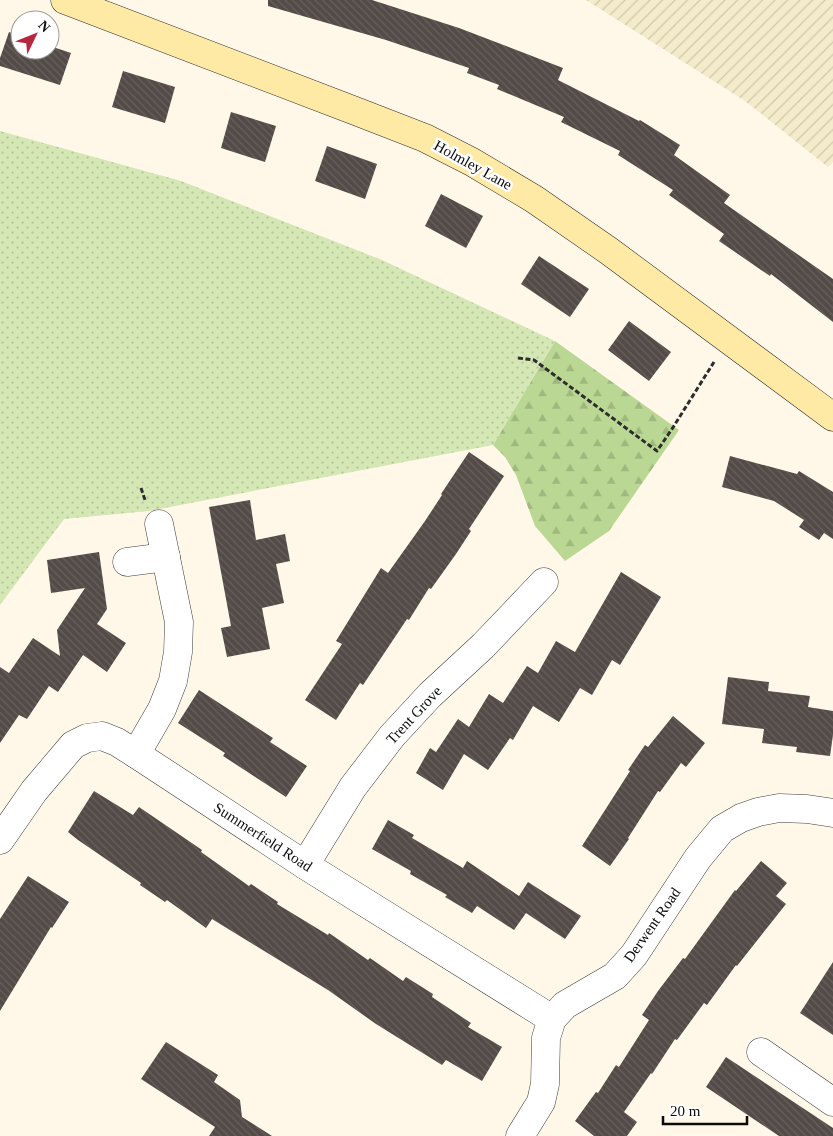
<svg xmlns="http://www.w3.org/2000/svg" width="833" height="1136" viewBox="0 0 833 1136" font-family="Georgia,serif">
<style>
.farmland{fill:url(#farmland-furrows)}
.forest{fill:url(#forest-firs)}
.park{fill:url(#park-dots)}
.building{fill:url(#building-back-hatch)}
.lines{fill:none;stroke-linecap:round;stroke-linejoin:round}
.minor-casing{stroke:#3e3e3e;stroke-width:29}
.secondary-casing{stroke:#2d2d2d;stroke-width:29}
.path{stroke:#2d2d2d;stroke-width:3;stroke-dasharray:5 2.5;stroke-linecap:butt}
.minor{stroke:#fff;stroke-width:28}
.secondary{stroke:#feeaa5;stroke-width:28}
.labels{text-anchor:middle;stroke-width:5;stroke-linejoin:round;paint-order:stroke}
.street-label{font-size:15px;fill:#0b0b0b;stroke:#fff}
</style>
<defs>
<pattern id="farmland-furrows" width="10" height="10" patternUnits="userSpaceOnUse" patternTransform="scale(1.25)"><rect width="10" height="10" fill="#f3ebca"/><path d="M-1 1l2-2M0 10L10 0M9 11l2-2" fill="none" stroke="#cfc8ac"/></pattern>
<pattern id="forest-firs" width="22" height="20" patternUnits="userSpaceOnUse" patternTransform="scale(1.25)"><rect width="22" height="20" fill="#bad894"/><path d="M5 1l3.5 6h-7zM16 11l3.5 6h-7z" fill="#9fb87e"/></pattern>
<pattern id="park-dots" width="8" height="8" patternUnits="userSpaceOnUse" patternTransform="scale(1.25)"><rect width="8" height="8" fill="#d4e7b4"/><path d="M2 2h.1M6 6h.1" fill="none" stroke="#b5c599" stroke-width="1.8" stroke-linecap="round"/></pattern>
<pattern id="building-back-hatch" width="6" height="6" patternUnits="userSpaceOnUse" patternTransform="scale(1.25)"><rect width="6" height="6" fill="#534b47"/><path d="M-1 5l2 2M0 0l6 6M5-1l2 2" fill="none" stroke="#67605d"/></pattern>
</defs>
<rect width="100%" height="100%" fill="#fff8e9"/>
<polygon class="farmland" points="586,0 833,0 833,162 828,167 745,101"/>
<polygon class="forest" points="555,341 679,430 609,531 565,561 535,526 516,475 505,457 493,445"/>
<polygon class="park" points="0,131 181,181 382,260 555,341 493,445 149,511 64,519 0,605"/>
<g class="building">
<polygon points="268,0 372,0 459,28 563,68 558,80 639,121 640,120 680,145 674,155 730,195 724,203 833,279 833,322 771,274 770,276 719,241 724,234 669,195 673,190 618,155 620,151 561,122 564,117 497,89 499,85 467,73 469,68 386,40 268,6"/>
<polygon points="9,32 20,36 20,50 50,50 50,46 71,53 60,85 0,66 0,58"/>
<polygon points="123,71 175,87 165,123 112,107"/>
<polygon points="231,112 276,126 265,162 221,148"/>
<polygon points="327,146 377,164 365,199 315,181"/>
<polygon points="441,194 483,216 466,248 425,226"/>
<polygon points="539,256 589,289 570,317 521,284"/>
<polygon points="629,321 671,352 649,381 608,350"/>
<polygon points="469,452 504,476 469,529 471,531 456,554 431,589 429,588 409,620 407,619 363,685 360,683 336,720 305,700 342,644 336,641 381,568 388,573 425,521 442,495 441,494"/>
<polygon points="730,456 797,474 799,471 833,492 833,539 824,533 819,540 799,527 804,520 774,501 722,487"/>
<polygon points="250,500 256,540 285,534 290,561 276,564 284,603 262,608 270,649 227,657 221,628 231,626 209,507"/>
<polygon points="99,552 107,609 97,624 126,643 107,672 83,655 58,692 49,686 27,719 19,715 0,743 0,667 9,673 33,638 60,656 57,630 85,588 51,593 47,560"/>
<polygon points="621,572 661,597 620,665 612,660 592,695 580,688 559,722 533,706 513,740 510,738 488,770 464,754 443,790 416,773 430,748 436,752 458,719 469,727 489,694 503,703 527,666 538,673 556,641 575,652"/>
<polygon points="728,677 769,682 768,691 810,696 808,707 833,711 833,735 830,756 796,752 797,747 762,743 764,729 722,724"/>
<polygon points="199,690 273,738 270,742 307,766 286,797 223,756 225,753 178,723"/>
<polygon points="673,716 705,743 686,767 681,763 660,792 658,791 628,838 629,839 610,866 582,846 630,771 628,770 645,745 648,747"/>
<polygon points="94,791 133,815 139,807 202,850 201,852 249,886 251,884 278,902 277,904 328,935 329,933 368,960 370,958 403,981 406,977 433,994 432,997 471,1023 468,1027 502,1047 482,1081 446,1060 442,1065 376,1024 328,990 212,919 206,928 167,900 165,902 140,885 141,883 78,840 68,832"/>
<polygon points="388,820 414,835 412,838 463,868 467,861 519,896 528,882 581,916 565,939 526,913 514,930 477,906 472,913 445,897 447,895 410,874 411,871 372,849"/>
<polygon points="761,861 787,883 776,896 786,904 737,966 736,965 707,1005 704,1003 677,1040 675,1039 652,1074 651,1073 624,1112 637,1122 627,1136 594,1136 575,1121 596,1092 598,1093 616,1065 619,1067 649,1020 642,1015 658,991 683,958 685,959 735,890 736,891"/>
<polygon points="28,876 69,902 52,928 51,927 0,1011 0,919"/>
<polygon points="833,962 833,1035 800,1013"/>
<polygon points="166,1042 218,1075 214,1082 240,1100 242,1117 272,1136 209,1136 215,1127 141,1079"/>
<polygon points="726,1057 833,1128 833,1136 779,1136 706,1087"/>
</g>
<g class="lines">
<g class="minor-casing">
<g id="minor">
<polyline points="127,562 166,557"/>
<polyline points="136,754 162,709 173,681 178,652 179,622 159,524"/>
<polyline points="0,840 34,791 73,745 87,738 102,736 117,742 136,754 305,865 552,1019"/>
<polyline points="305,865 353,787 392,736 430,695 483,646 544,582"/>
<polyline points="761,1052 833,1102"/>
<polyline points="520,1136 541,1102 545,1084 546,1038 552,1019 565,1005 615,976 634,955 698,858 722,829 741,818 758,812 779,808 807,809 833,813"/>
</g>
</g>
<g class="secondary-casing">
<polyline id="secondary" points="65,0 358,112 425,138 472,162 534,199 609,251 833,417"/>
</g>
<g class="path">
<polyline points="518,358 534,360 657,451 672,429 714,362"/>
<polyline points="141,488 145,500"/>
</g>
<use href="#minor" class="minor"/>
<use href="#secondary" class="secondary"/>
</g>
<g class="labels">
<g class="street-label">
<text transform="translate(473 165) rotate(29)" y="5">Holmley Lane</text>
<text transform="translate(414 715) rotate(-47)" y="5">Trent Grove</text>
<text transform="translate(263 837) rotate(33)" y="5">Summerfield Road</text>
<text transform="translate(652 925) rotate(-55)" y="5">Derwent Road</text>
</g>
</g>
<g transform="translate(35 35) rotate(47)"><circle r="24" fill="#ffffff" stroke="#9d9d9d"/>
<path d="M0-4L9 19L0 12L-9 19Z" fill="#b8263d"/>
<text y="-8" font-size="14" font-weight="bold" text-anchor="middle" fill="#0b0b0b">N</text>
</g>
<path d="M663 1116v8h84v-8" fill="none" stroke="#0b0b0b" stroke-width="2.5"/>
<text x="670" y="1116" font-size="15" fill="#0b0b0b" stroke="#ffffff" stroke-width="4" paint-order="stroke">20 m</text>
</svg>
